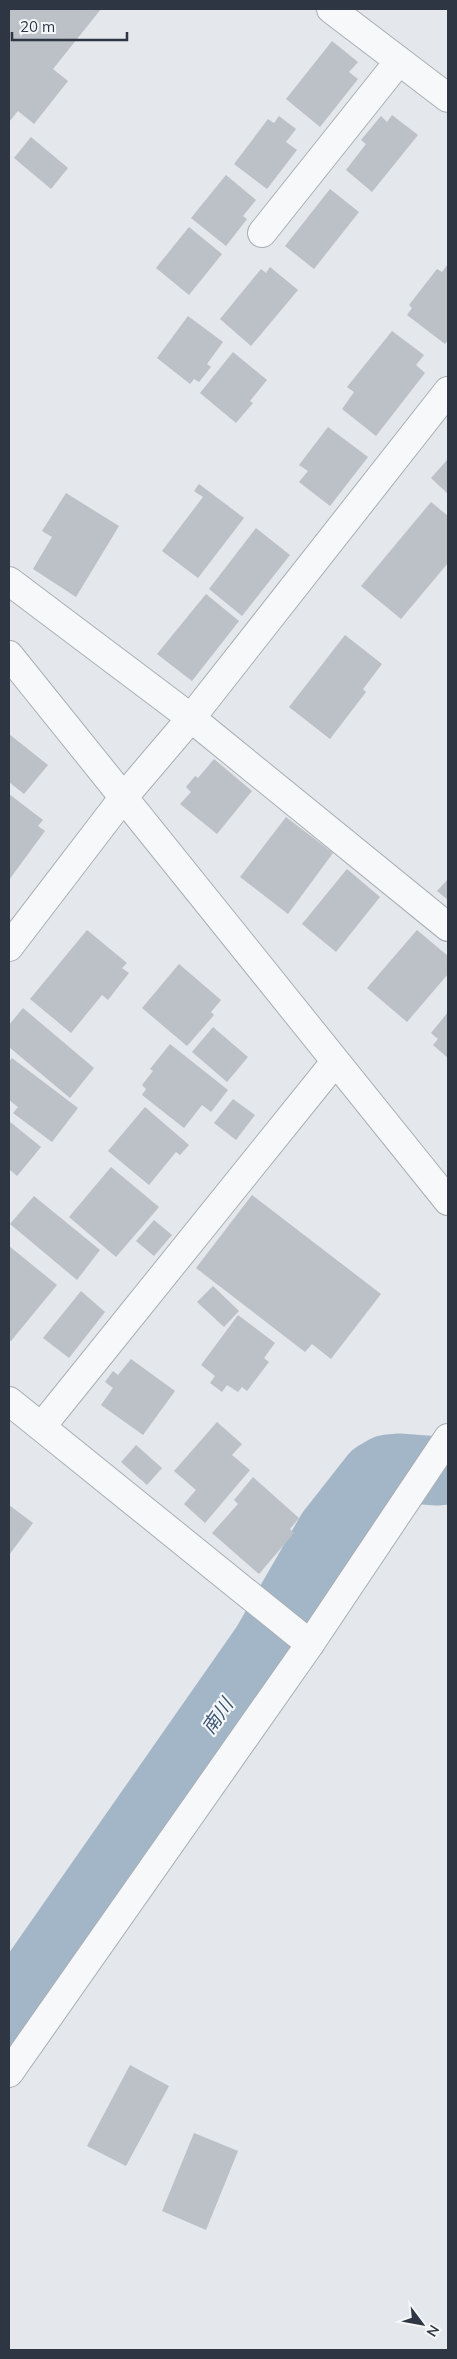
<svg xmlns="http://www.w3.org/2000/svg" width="457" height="2359" viewBox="0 0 457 2359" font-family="Mulish,'Noto Sans JP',sans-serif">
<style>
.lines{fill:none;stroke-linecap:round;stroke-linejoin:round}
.river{stroke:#a3b6c7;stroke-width:69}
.building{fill:#bcc1c7}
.minor-casing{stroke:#a9aeb5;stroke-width:30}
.tertiary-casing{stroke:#a9aeb5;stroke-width:30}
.minor{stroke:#f7f8f9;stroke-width:28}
.tertiary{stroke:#f7f8f9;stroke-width:28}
.labels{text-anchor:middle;stroke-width:4.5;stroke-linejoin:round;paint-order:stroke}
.water-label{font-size:19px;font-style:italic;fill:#3b5673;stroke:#f4f6f8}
</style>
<rect width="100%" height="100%" fill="#e4e7eb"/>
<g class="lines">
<polyline class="river" points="9,2013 266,1645 331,1532 375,1476 387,1469 398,1468 438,1471 448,1470"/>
</g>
<g class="building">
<polygon points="9,9 101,9 53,69 68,81 34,124 18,111 9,122"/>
<polygon points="332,41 358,62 349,72 358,79 320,127 286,99"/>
<polygon points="392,115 418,135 372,192 346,170 366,144 361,140 381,116 387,122"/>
<polygon points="279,116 296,129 286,142 297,150 267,189 234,164 268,119 274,123"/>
<polygon points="31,137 68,168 51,189 14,158"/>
<polygon points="226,175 256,200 243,216 247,219 226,246 191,218"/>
<polygon points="330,189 359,212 314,269 285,246"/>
<polygon points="189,227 222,254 189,295 156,268"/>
<polygon points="448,264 448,340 445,344 407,315 412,308 409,305 437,269 442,272"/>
<polygon points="270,267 298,290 251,346 220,319 261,269 266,273"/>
<polygon points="188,316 223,342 207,364 211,367 199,382 194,379 190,384 157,358"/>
<polygon points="392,331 424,355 416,365 425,373 376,436 342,409 354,392 347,387"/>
<polygon points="233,352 267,380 250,401 253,403 236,423 200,393"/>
<polygon points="328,427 368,457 330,506 299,482 308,471 299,465"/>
<polygon points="448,459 448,494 431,478"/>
<polygon points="199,484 244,518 198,578 162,551 203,497 194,491"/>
<polygon points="66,493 119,526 76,597 33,569 52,537 42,531"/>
<polygon points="431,502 448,516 448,563 401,619 361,586"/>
<polygon points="256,528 290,555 242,616 209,589"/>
<polygon points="206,594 239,621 192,681 157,654"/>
<polygon points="345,635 382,664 363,689 366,692 330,739 289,707"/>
<polygon points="9,734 48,765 24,794 9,782"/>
<polygon points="214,759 252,791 217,834 180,804 191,792 186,787 195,776 198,778"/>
<polygon points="9,794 43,820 38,826 45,831 9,880"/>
<polygon points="286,817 333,853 288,914 240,877"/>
<polygon points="347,869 380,897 336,952 302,924"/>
<polygon points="448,879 448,900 437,891"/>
<polygon points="87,930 127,963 122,968 129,973 108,1000 102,995 71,1033 30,999"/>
<polygon points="417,930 448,956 448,974 407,1022 367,988"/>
<polygon points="179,964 221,1000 211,1012 214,1015 187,1046 142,1008"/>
<polygon points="23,1008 94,1068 70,1098 9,1047 9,1025"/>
<polygon points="448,1012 448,1058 433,1045 438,1039 431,1033"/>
<polygon points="213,1027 248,1057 227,1082 192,1052"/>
<polygon points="170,1044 228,1090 211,1112 202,1105 184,1128 142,1095 146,1089 142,1085 153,1071 150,1069"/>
<polygon points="12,1058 78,1108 52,1142 13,1113 18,1107 9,1100 9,1062"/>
<polygon points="233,1099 255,1115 236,1140 214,1123"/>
<polygon points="145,1107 189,1145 180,1155 176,1152 149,1185 108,1151"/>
<polygon points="9,1121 41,1147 17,1176 9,1169"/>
<polygon points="111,1167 159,1207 116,1257 69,1217"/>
<polygon points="252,1195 381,1294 331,1359 312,1344 305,1352 196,1268"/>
<polygon points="34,1196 100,1250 77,1280 10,1224"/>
<polygon points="154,1220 172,1235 154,1256 136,1241"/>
<polygon points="9,1246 57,1285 11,1341 9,1340"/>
<polygon points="213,1286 239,1311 224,1327 197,1302"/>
<polygon points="81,1291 105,1312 69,1358 43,1338"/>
<polygon points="238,1315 275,1343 264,1358 269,1362 247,1391 242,1387 238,1392 227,1385 222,1392 210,1383 215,1376 201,1365"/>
<polygon points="131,1359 175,1391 143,1435 101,1405 113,1388 105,1382 113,1371 118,1375"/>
<polygon points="217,1422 242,1444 232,1455 250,1470 205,1523 184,1504 196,1490 174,1471"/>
<polygon points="136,1445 162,1468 147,1485 121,1462"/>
<polygon points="253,1477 299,1518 290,1529 294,1533 259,1574 212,1533 238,1504 234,1500"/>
<polygon points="9,1505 33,1523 9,1555"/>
<polygon points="130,2065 169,2086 126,2166 87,2146"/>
<polygon points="194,2133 238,2151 206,2230 162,2211"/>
</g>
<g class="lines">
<g class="minor-casing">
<g id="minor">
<polyline points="331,9 448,98"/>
<polyline points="262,233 399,61"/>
<polyline points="9,581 191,718 448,927"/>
<polyline points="9,947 123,798 191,718 448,391"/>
<polyline points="9,1401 310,1644"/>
<polyline points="42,1426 335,1062"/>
</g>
</g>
<g class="tertiary-casing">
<g id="tertiary">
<polyline points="9,655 448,1201"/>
<polyline points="9,2073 310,1644 448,1438"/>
</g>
</g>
<use href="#minor" class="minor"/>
<use href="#tertiary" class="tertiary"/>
</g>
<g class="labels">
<g class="water-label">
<text transform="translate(217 1716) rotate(-55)" y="7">南川</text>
</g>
</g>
<rect width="457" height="2359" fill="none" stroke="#2d3642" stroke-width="20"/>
<g transform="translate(422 2324) rotate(122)" stroke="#f4f6f8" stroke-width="4" paint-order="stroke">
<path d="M0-4L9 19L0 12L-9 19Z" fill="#2d3642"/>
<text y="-8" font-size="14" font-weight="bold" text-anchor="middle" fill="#2d3642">N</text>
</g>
<path d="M12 32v8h115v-8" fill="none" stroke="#2d3642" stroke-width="2.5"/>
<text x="20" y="32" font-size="15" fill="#2d3642" stroke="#f4f6f8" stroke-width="4" paint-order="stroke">20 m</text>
</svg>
